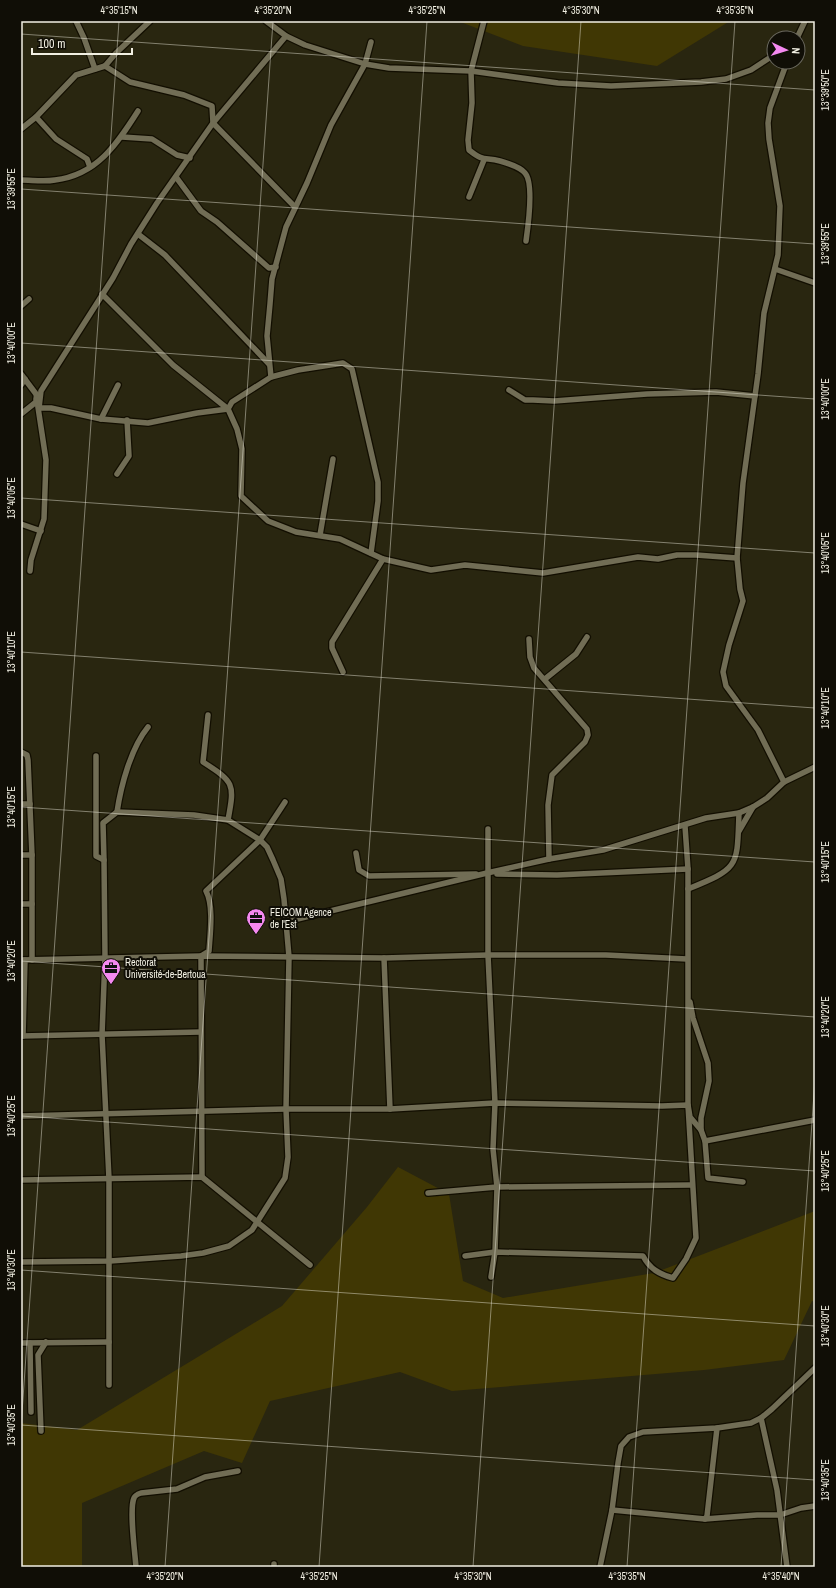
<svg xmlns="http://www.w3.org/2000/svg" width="836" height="1588" viewBox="0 0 836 1588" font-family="'Archivo Narrow',sans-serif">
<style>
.green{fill:#403704}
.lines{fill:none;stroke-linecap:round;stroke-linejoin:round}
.street-casing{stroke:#120e00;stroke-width:8}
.street{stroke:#716d55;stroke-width:5.5}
.ticks{fill:none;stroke:#f2f0e3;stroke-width:1;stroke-opacity:0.45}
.labels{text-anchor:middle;stroke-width:4;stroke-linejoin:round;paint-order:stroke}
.poi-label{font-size:10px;fill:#f2f0e3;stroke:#100e06;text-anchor:start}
.neatline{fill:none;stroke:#f2f0e3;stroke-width:1.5}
.ticks-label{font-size:10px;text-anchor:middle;fill:#f2f0e3}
</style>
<rect width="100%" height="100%" fill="#292610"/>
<g class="green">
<polygon points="458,21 730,21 657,66 523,46"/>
<polygon points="398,1167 449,1194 463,1281 503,1298 654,1273 815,1211 815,1302 812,1301 784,1360 704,1370 452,1391 400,1372 270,1401 242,1463 204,1451 82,1503 82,1567 21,1567 21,1423 77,1430 282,1306 367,1207"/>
</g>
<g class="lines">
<g class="street-casing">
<g id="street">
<polyline points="76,21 84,38 95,69"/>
<polyline points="266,21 286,36 305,45 365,64 389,68 471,71 558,83 611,86 701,82 726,79 751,70 774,55"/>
<path d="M484 21 471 71 472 103 468 140 469 150C484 162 484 157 500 161 507 163 521 168 525 173 534 183 528 227 526 241"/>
<polyline points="797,38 805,21"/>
<polyline points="105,66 130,82 184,95 212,106 213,123 294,206"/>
<polyline points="36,117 56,139 87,159 90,167"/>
<polyline points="21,129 36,117 76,75 105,66 116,53 150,21"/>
<polyline points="122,137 152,139 177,155 190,158"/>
<polyline points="176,177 201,211 217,222 269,268 276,267"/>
<path d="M21 180C32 180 44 182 55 180 97 175 117 144 138 111"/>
<polyline points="469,197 484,160"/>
<polyline points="138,234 165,255 269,364"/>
<polyline points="775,269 815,283"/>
<polyline points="102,294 173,365 228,409 237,429 242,449 241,496 268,521 296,532 340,539 383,559 431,570 465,565 543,573 638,557 658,559 677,555 696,555 737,558"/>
<polyline points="21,306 29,299"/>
<polyline points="21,374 36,394 46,460 44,519 31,560 30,571"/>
<polyline points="271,377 267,336 270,304 272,279 286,227 307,183 331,125 365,64 371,42"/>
<polyline points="21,385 25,379"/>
<polyline points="509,390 525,400 533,400 554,401 647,394 716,392 755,396"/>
<polyline points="39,408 41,391 113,278 131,244 157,203 213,123 286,36"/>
<polyline points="39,408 51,408 101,419 148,423 197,413 228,409"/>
<polyline points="228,409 232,402 271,377 298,370 343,363 352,369 378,482 378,501 371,553"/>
<polyline points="21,414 36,402 36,399"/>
<polyline points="101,419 118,385"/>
<polyline points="117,474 129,456 127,420"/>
<polyline points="21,524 41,531"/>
<polyline points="320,535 333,459"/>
<polyline points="529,639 530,657 534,668 587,729 588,735 585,742 552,775 548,805 549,859"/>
<polyline points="343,672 332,648 332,642 383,559"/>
<polyline points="545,679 576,654 587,637"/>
<path d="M208 715 203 762C234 782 235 783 228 820"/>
<polyline points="21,752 27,755 28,760 32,855 32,960"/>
<polyline points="96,756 96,856 104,860 105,957 102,1035 109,1179 109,1385"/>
<polyline points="784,782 815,767"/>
<polyline points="21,804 30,804"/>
<path d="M117 812C121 785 131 748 148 727"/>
<polyline points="488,829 488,955 495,1103 493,1149 497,1187 495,1252 491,1277"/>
<polyline points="739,831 753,807"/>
<polyline points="356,853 359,870 369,876 476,874"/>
<polyline points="21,855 32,855"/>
<polyline points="497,874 557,875 688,869"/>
<path d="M688 889C740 868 737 867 739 813"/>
<polyline points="21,904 32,904"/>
<polyline points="285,922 487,873 549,859 603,850 706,818 739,813 753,807 767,798 784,782 758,730 726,686 723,672 729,645 743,601 740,589 737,558 743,483 758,374 764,313 778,255 780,206 769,139 768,123 770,108 787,62"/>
<polyline points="384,958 390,1109"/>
<polyline points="21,960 201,956 384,958 488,955 606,955 687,959"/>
<polyline points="690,1002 693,1018 708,1063 709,1081 701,1118 701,1130 705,1141 708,1178 743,1182"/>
<polyline points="21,1036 201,1032"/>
<polyline points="23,1036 25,960"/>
<polyline points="21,1116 286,1109 390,1109 495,1103 662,1106 688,1105 690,1117 701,1130"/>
<polyline points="705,1141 815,1120"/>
<path d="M202 1177 201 956 209 951C210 935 214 906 206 891L260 840 285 802"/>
<polyline points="21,1180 202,1177 310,1265"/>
<polyline points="428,1193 497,1187 691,1185"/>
<path d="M465 1256 495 1252 643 1256C650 1269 659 1274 673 1278L686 1259 696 1238 688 1105V869L685 826"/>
<polyline points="21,1262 110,1261 181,1256 203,1253 229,1246 252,1230 285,1178 288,1157 286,1109 289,957 284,899 281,879 273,860 267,847 260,840 228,820 194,815 117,812 103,823 104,860"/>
<polyline points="21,1343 109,1342"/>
<polyline points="30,1343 31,1412"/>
<polyline points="761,1418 777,1490 787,1567"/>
<polyline points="41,1431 38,1355 46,1342"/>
<polyline points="612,1510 705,1519 707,1516 717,1428"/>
<polyline points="705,1519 757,1515 780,1515 801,1508 815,1506"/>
<polyline points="274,1564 274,1567"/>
<path d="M136 1567C135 1553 129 1509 134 1498 135 1495 138 1494 141 1493L177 1489 205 1477 238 1471"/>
<polyline points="600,1567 612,1510 618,1463 621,1446 629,1437 643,1432 717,1428 751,1423 761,1418 772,1409 815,1368"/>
</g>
</g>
<use href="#street" class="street"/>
</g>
<path class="ticks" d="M21 34 815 90M21 189 815 244M21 343 815 399M21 498 815 553M21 652 815 708M21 807 815 862M21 961 815 1017M21 1116 815 1171M21 1270 815 1326M21 1425 815 1480M21 1427 119 21M165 1567 273 21M319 1567 427 21M473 1567 581 21M627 1567 735 21M781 1567 815 1079"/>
<defs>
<g id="office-pin" transform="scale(1)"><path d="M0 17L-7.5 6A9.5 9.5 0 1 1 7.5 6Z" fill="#f489f0" stroke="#100e06"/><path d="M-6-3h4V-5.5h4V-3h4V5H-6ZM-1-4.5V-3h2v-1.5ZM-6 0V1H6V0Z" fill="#111"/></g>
</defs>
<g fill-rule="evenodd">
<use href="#office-pin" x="256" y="918"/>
<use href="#office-pin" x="111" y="968"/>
</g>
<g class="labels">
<g class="poi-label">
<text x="270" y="916">FEICOM Agence<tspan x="270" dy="12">de l'Est</tspan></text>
<text x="125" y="966">Rectorat<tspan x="125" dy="12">Université-de-Bertoua</tspan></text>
</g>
</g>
<rect width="836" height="1588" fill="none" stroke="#100e06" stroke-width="44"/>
<g transform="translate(786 50) rotate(94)"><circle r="19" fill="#100e06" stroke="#6a685e"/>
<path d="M0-3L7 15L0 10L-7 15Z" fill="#f489f0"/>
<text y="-6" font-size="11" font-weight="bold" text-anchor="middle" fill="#f2f0e3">N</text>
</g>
<path d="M32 48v6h100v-6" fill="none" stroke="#f2f0e3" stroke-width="2"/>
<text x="38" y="48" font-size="12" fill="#f2f0e3" stroke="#100e06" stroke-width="3" paint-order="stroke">100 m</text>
<rect x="22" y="22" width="792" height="1544" class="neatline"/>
<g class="ticks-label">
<text x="119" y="14">4°35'15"N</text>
<text x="273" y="14">4°35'20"N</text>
<text x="427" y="14">4°35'25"N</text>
<text x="581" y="14">4°35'30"N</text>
<text x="735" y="14">4°35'35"N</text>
<text transform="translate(825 90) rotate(-90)" y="4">13°39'50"E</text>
<text transform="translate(11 189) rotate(-90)" y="4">13°39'55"E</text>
<text transform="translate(825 244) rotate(-90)" y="4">13°39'55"E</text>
<text transform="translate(11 343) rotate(-90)" y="4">13°40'00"E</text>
<text transform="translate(825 399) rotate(-90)" y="4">13°40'00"E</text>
<text transform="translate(11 498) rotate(-90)" y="4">13°40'05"E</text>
<text transform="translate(825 553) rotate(-90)" y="4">13°40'05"E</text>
<text transform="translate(11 652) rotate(-90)" y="4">13°40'10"E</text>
<text transform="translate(825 708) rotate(-90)" y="4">13°40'10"E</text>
<text transform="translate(11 807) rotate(-90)" y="4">13°40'15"E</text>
<text transform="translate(825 862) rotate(-90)" y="4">13°40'15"E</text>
<text transform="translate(11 961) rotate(-90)" y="4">13°40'20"E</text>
<text transform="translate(825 1017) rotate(-90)" y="4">13°40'20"E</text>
<text transform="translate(11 1116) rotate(-90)" y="4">13°40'25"E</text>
<text transform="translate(825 1171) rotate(-90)" y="4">13°40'25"E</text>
<text transform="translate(11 1270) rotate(-90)" y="4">13°40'30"E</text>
<text transform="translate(825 1326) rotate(-90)" y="4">13°40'30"E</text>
<text transform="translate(11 1425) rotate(-90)" y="4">13°40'35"E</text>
<text transform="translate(825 1480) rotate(-90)" y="4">13°40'35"E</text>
<text x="165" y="1580">4°35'20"N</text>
<text x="319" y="1580">4°35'25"N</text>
<text x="473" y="1580">4°35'30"N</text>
<text x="627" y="1580">4°35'35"N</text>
<text x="781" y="1580">4°35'40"N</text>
</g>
</svg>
